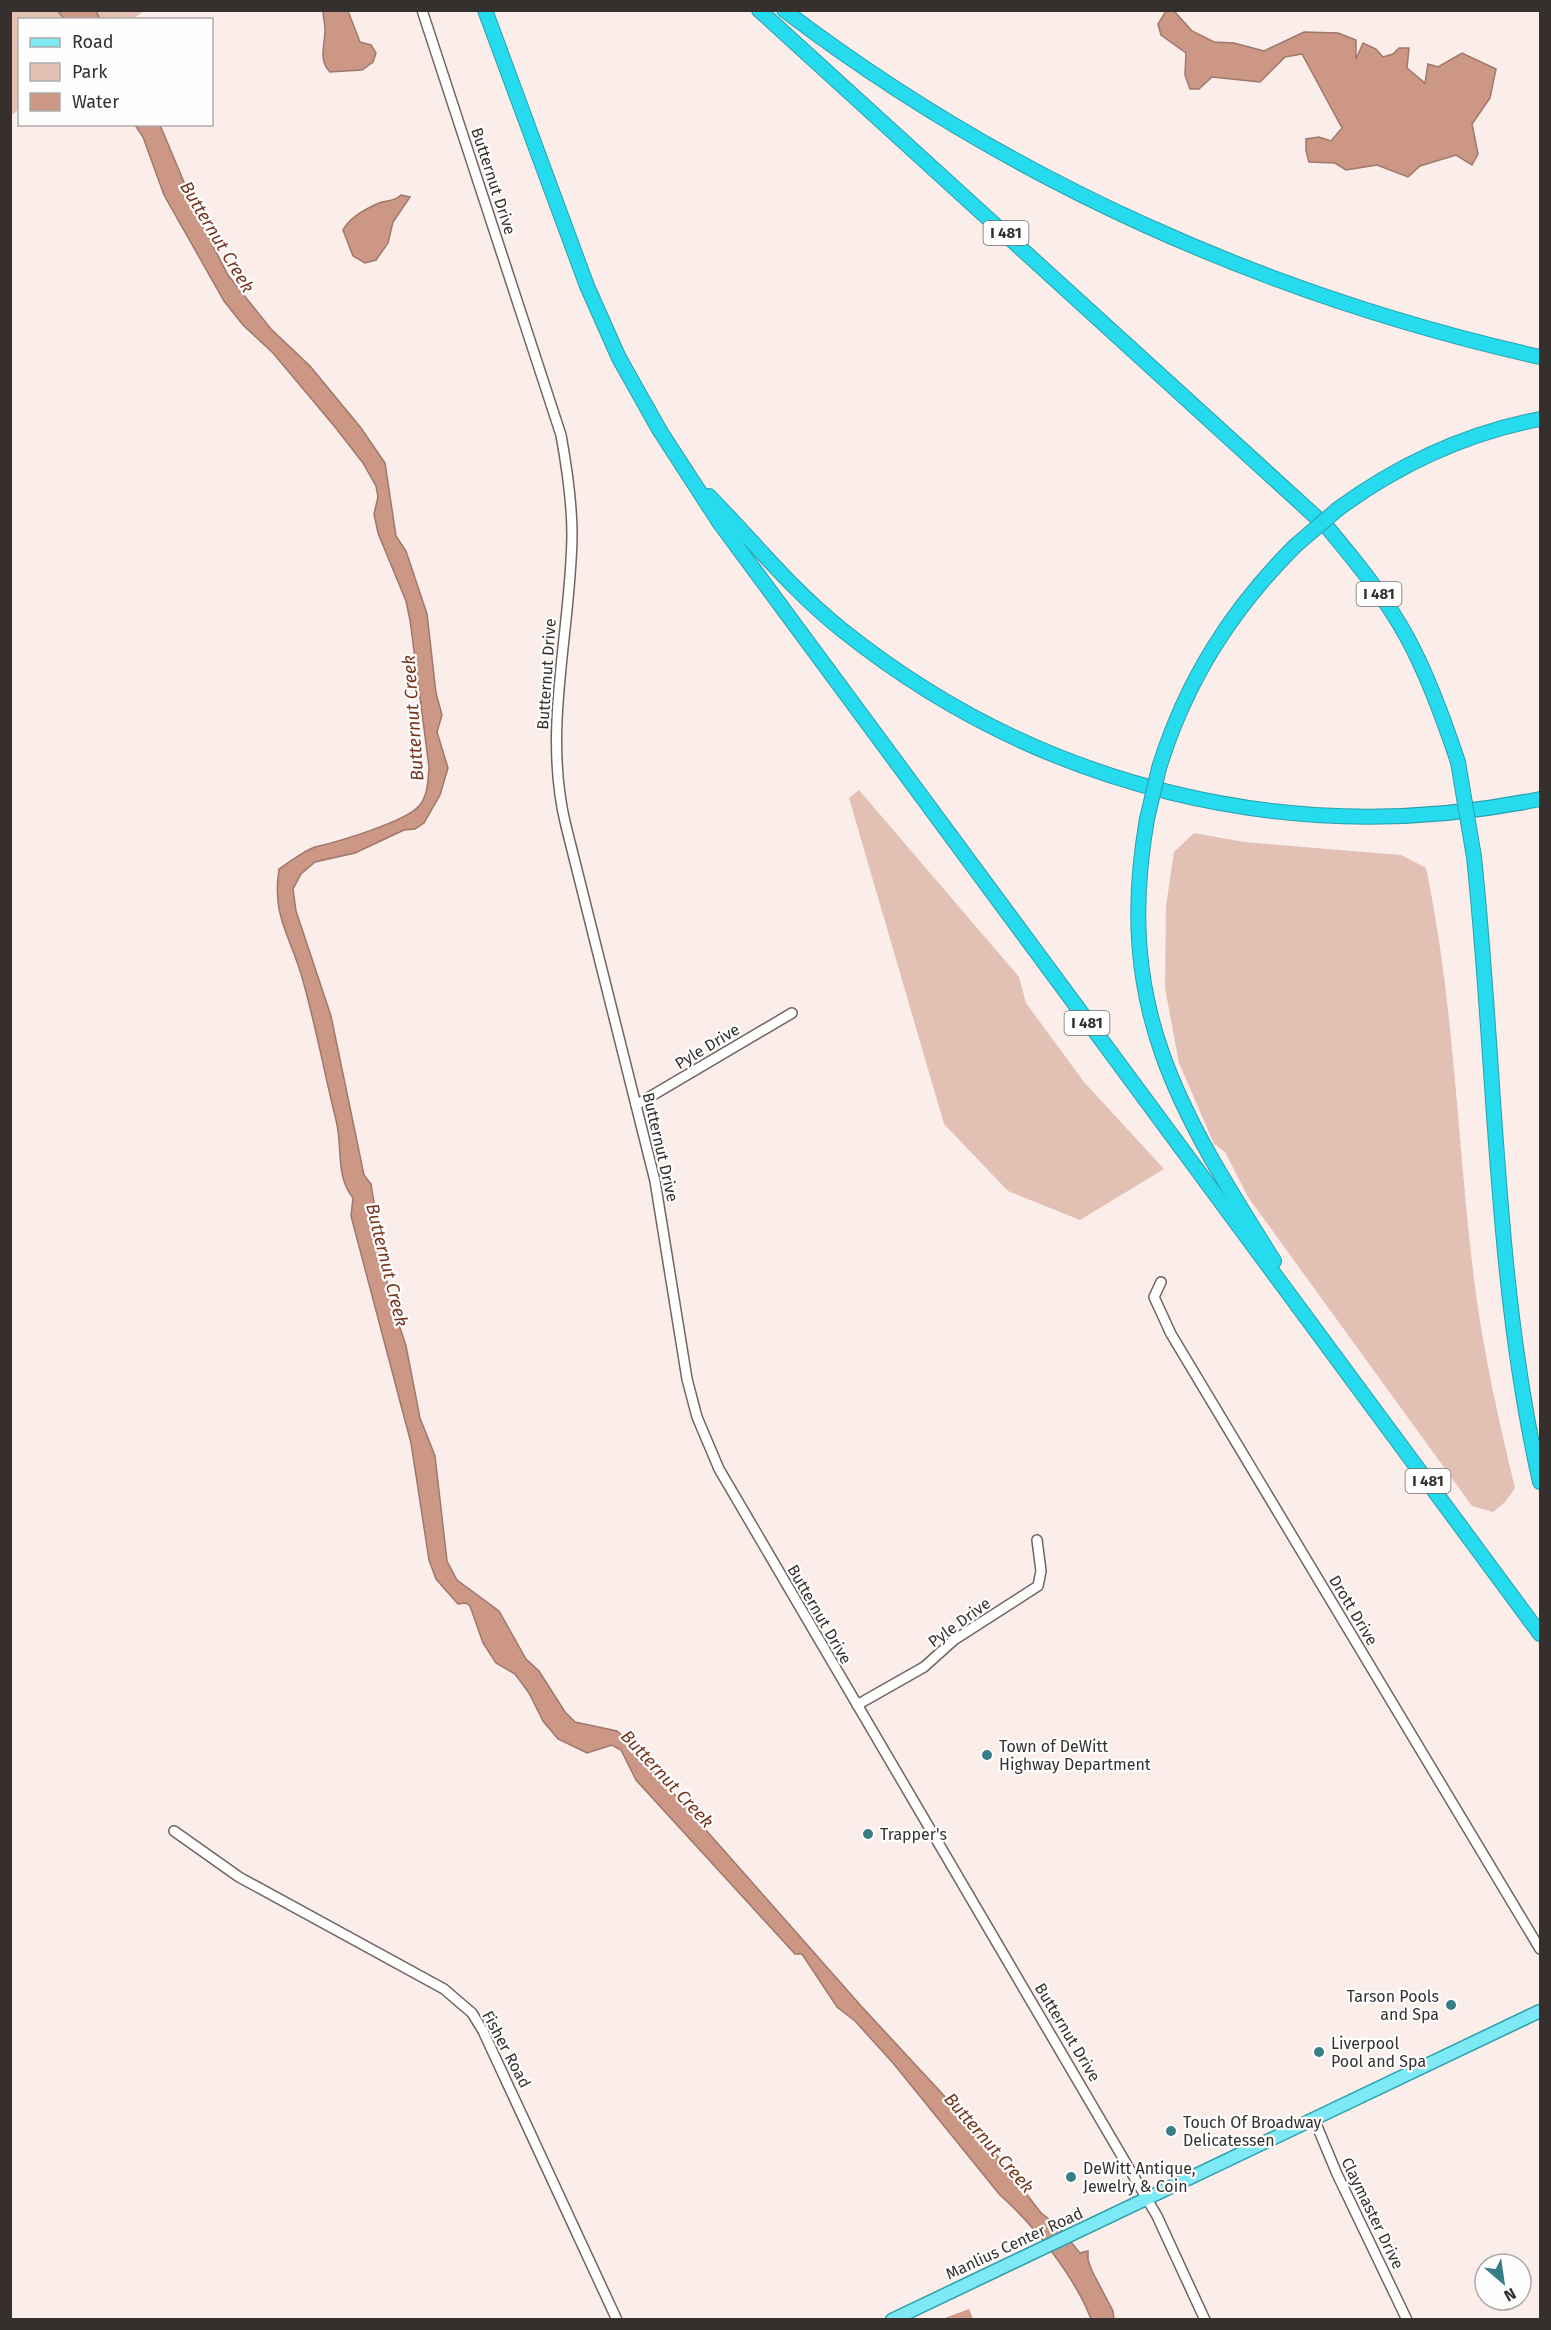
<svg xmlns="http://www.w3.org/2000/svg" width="1551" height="2330" viewBox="0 0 1551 2330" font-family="'Fira Sans',sans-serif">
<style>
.green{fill:#e3c0b4}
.forest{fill:#d29c8a}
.water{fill:#cd9786;stroke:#9f786c;stroke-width:1.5}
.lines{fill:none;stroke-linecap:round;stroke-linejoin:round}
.minor-casing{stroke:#716561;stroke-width:12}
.major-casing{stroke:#2b9fab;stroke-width:15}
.highway-casing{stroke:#2b9fab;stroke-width:16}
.minor{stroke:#fff;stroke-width:9}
.major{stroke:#7de9f5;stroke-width:12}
.highway{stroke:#26dbee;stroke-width:14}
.highway-bridge-casing{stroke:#2b9fab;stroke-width:16;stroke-linecap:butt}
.highway-bridge{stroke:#26dbee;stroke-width:14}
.poi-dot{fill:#377e87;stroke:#fefefe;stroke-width:2}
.labels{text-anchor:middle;stroke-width:4.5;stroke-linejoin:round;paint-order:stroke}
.shield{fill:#fefefe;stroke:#716e6c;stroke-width:1.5}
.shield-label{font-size:15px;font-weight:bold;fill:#35302e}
.street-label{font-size:16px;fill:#35302e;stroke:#fefefe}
.poi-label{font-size:16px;fill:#35302e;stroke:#fefefe;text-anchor:start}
.water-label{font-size:18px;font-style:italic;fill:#78351e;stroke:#fefefe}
</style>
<rect width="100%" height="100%" fill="#fbede9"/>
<g class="green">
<polygon points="11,11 144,11 133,19 20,20 19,109 11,116"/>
<polygon points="859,790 1019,977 1026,1003 1084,1082 1164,1169 1080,1220 1008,1191 944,1124 849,798"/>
<path d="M1194 833 1244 842 1401 855 1426 868C1455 1005 1457 1147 1475 1287 1484 1355 1499 1421 1515 1488L1505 1502 1493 1512 1472 1506 1248 1197 1225 1152 1214 1144 1179 1063 1165 988 1166 906 1174 852Z"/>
</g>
<polygon class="forest" points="969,2309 973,2319 942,2319"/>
<g class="water">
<polygon points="58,11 96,11 100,19 64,19"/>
<path d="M323 11H348L360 42 371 45 376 53 373 62 362 70 330 72C318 60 325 45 325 30 325 24 323 17 323 11Z"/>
<polygon points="1166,11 1174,11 1192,31 1214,42 1234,43 1264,51 1304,32 1338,33 1356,40 1356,59 1363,43 1376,49 1383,57 1393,54 1399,48 1409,48 1407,68 1425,83 1428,64 1438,67 1462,53 1496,69 1490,98 1472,124 1478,154 1472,165 1456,155 1420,166 1408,177 1377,165 1346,170 1335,163 1309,162 1306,151 1306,139 1319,137 1331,141 1342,128 1302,54 1285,57 1260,82 1212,77 1199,89 1190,89 1185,75 1186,53 1161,35 1158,24"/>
<path d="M135 125H160L202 225 228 275 271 329 310 366 361 428 385 463 396 536 406 551 427 614 436 693 442 715 437 732 448 768 440 795 424 823 415 829 404 830 355 853 315 862 301 874 293 889 296 911 331 1016 364 1175 371 1184 389 1294 406 1346 420 1418 435 1456 447 1561 457 1580 499 1611 526 1659 539 1671 565 1712 575 1722 617 1731 645 1757 653 1770 862 2007 986 2141 1041 2213 1057 2225 1080 2253 1088 2251V2260L1092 2271 1113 2311 1114 2319H1091C1075 2277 1034 2225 1000 2195L893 2063 855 2021 837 2007 802 1954H795L636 1780 621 1750 612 1745 587 1753 558 1739 543 1721 529 1693 515 1674 496 1663 483 1643 470 1606 466 1603 458 1604 436 1579 429 1560 411 1443 351 1216 353 1198C335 1176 343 1147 336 1120 324 1072 315 1021 301 974 288 932 272 914 279 869 290 862 303 851 315 847 337 842 405 822 419 806 428 796 428 780 429 767L410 620 406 601 378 533 374 514 378 497 376 486 363 463 335 427 273 353 243 325 224 301 164 195 143 137Z"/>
<path d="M401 195 410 197 393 222 388 243 376 260 365 263 353 256 343 230C350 217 365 209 379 203 387 200 394 202 401 195Z"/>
</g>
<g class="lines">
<g class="minor-casing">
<g id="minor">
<path d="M422 10 561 435C567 468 572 501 572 535 571 632 542 730 566 826L655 1181 687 1379 697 1417 719 1469 1157 2216 1205 2320"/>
<polyline points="636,1105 792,1013"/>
<polyline points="1161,1282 1154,1297 1171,1334 1540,1949"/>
<polyline points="857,1705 924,1667 954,1640 1038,1586 1041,1571 1037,1540"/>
<polyline points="174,1831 239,1877 444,1989 472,2013 483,2031 617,2320"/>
<polyline points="1314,2119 1337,2174 1407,2320"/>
</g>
</g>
<g class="major-casing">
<polyline id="major" points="892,2320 1540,2011"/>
</g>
<g class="highway-casing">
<g id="highway">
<polyline points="485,10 587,286 619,358 660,431 719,522 1540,1634"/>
<path d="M759 10 1327 527C1356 562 1386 598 1408 639 1429 678 1444 720 1458 762"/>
<path d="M784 10C1007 180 1268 296 1540 357"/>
<path d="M709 496C753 541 792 590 841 629 1039 788 1291 850 1540 799"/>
<path d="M1338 509C1398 465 1467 433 1540 419"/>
<path d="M1159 768C1186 681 1231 610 1295 546"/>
<path d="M1147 819C1114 1007 1178 1109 1274 1261"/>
<path d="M1474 857C1496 1064 1494 1279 1540 1482"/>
</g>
</g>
<use href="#minor" class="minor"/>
<use href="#major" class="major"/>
<use href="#highway" class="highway"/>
<g class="highway-bridge-casing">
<g id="highway-bridge">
<polyline points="1295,546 1338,509"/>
<polyline points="1458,762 1474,857"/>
<polyline points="1147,819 1159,768"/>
</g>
</g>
<use href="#highway-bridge" class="highway-bridge"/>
</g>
<g class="poi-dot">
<circle cx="987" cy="1755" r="6"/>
<circle cx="868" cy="1834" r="6"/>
<circle cx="1451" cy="2005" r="6"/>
<circle cx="1319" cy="2052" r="6"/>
<circle cx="1171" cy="2131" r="6"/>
<circle cx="1071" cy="2177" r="6"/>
</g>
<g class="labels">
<g class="shield">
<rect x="983.5" y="221" width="45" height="24" rx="4.5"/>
<rect x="1356.5" y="582" width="45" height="24" rx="4.5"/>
<rect x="1064.5" y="1011" width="45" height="24" rx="4.5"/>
<rect x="1405.5" y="1469" width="45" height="24" rx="4.5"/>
</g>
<g class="shield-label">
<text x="1006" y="238">I 481</text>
<text x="1379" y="599">I 481</text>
<text x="1087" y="1028">I 481</text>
<text x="1428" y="1486">I 481</text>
</g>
<g class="street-label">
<text transform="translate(494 181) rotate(72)" y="6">Butternut Drive</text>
<text transform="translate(546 674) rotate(-86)" y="6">Butternut Drive</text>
<text transform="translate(707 1046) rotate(-31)" y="6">Pyle Drive</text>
<text transform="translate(661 1147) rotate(77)" y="6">Butternut Drive</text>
<text transform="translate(1354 1610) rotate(59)" y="6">Drott Drive</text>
<text transform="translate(820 1614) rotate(60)" y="6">Butternut Drive</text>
<text transform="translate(959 1622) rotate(-36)" y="6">Pyle Drive</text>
<text transform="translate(1068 2032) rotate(59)" y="6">Butternut Drive</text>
<text transform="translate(507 2049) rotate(62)" y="6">Fisher Road</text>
<text transform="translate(1373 2213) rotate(64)" y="6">Claymaster Drive</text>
<text transform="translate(1014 2243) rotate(-25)" y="6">Manlius Center Road</text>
</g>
<g class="poi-label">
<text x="999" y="1752">Town of DeWitt<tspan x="999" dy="18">Highway Department</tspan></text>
<text x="880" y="1840">Trapper's</text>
<text x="1439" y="2002" text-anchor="end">Tarson Pools<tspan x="1439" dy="18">and Spa</tspan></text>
<text x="1331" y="2049">Liverpool<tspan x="1331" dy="18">Pool and Spa</tspan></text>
<text x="1183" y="2128">Touch Of Broadway<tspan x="1183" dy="18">Delicatessen</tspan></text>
<text x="1083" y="2174">DeWitt Antique,<tspan x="1083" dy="18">Jewelry &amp; Coin</tspan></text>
</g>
<g class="water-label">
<text transform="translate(217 237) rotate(59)" y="6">Butternut Creek</text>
<text transform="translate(413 718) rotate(-94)" y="6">Butternut Creek</text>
<text transform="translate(387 1265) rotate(76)" y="6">Butternut Creek</text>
<text transform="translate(667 1779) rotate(47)" y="6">Butternut Creek</text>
<text transform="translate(989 2143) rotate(49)" y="6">Butternut Creek</text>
</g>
</g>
<rect width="1551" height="2330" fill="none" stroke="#35302e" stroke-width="24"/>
<rect x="18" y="18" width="195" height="108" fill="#fefefe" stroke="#aeacab" stroke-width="1.5"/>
<rect x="30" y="38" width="30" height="9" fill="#7de9f5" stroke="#aeacab" stroke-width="1.5"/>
<text x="72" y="48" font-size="18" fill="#35302e">Road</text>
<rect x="30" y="63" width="30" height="18" fill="#e3c0b4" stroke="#aeacab" stroke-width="1.5"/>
<text x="72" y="78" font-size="18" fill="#35302e">Park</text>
<rect x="30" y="93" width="30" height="18" fill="#cd9786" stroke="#aeacab" stroke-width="1.5"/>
<text x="72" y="108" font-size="18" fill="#35302e">Water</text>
<g transform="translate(1503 2282) rotate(151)"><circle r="28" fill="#fefefe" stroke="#aeacab" stroke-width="1.5"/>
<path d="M0-4.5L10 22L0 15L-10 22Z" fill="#377e87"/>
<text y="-9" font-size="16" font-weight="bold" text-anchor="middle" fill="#35302e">N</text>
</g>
</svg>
